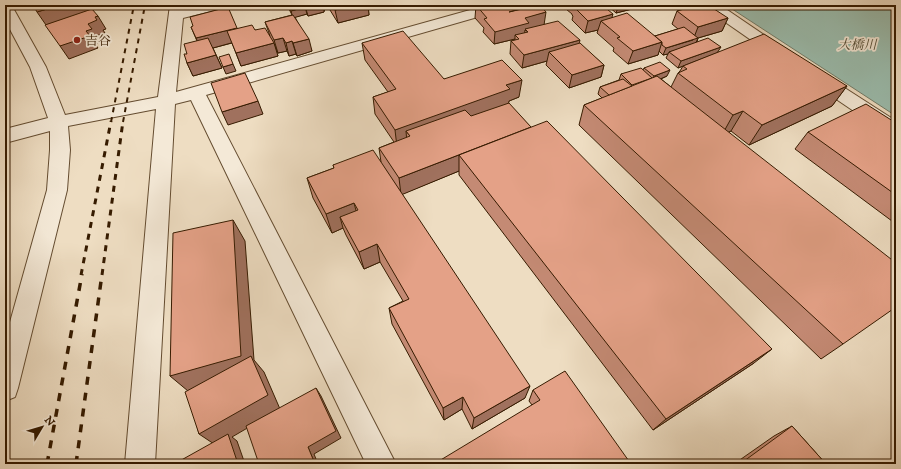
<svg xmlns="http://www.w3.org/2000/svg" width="901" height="469" viewBox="0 0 901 469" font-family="'IM FELL DW Pica','Noto Serif JP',serif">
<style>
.water{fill:#9bbdae;stroke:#737c68}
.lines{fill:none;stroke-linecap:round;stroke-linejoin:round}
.minor-casing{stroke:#644c30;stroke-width:2}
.minor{fill:#f4e9d7;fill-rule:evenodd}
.rail-far2{stroke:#361b00;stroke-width:2;stroke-dasharray:5 5;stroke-linecap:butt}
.rail-far1{stroke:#361b00;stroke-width:3;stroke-dasharray:6 6;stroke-linecap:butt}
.rail{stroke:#361b00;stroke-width:3.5;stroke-dasharray:8 8;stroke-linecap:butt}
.wall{fill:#c48a74;stroke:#361b00}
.shaded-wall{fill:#a0715e;stroke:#361b00}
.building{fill:#e4a187;stroke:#361b00}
.poi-dot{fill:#8f2418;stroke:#f4e9d7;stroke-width:1.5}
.labels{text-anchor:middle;stroke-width:3.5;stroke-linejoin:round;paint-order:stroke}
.far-poi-label{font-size:13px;fill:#361b00;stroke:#f4e9d7;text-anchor:start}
.far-water-label{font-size:13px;font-style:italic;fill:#544c34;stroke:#f4e9d7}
</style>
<rect width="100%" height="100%" fill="#eeddc2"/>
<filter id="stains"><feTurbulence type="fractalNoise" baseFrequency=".005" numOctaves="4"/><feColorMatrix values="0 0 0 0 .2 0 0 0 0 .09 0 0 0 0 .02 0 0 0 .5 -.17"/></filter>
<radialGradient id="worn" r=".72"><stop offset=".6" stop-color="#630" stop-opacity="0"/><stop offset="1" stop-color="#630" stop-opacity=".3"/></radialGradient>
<polygon class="water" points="726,5 896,5 896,116"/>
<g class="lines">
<g class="minor-casing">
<g id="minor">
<polygon points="5,5 12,6 46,67 65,115 158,97 170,5 184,5 184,8 199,5 225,5 223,8 183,18 176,92 488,5 511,5 509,8 206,95 396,464 366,464 191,100 175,104 155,464 125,464 156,109 68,126 70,150 67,190 18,388 15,397 5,401 5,340 47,190 50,150 50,131 5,143 5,129 48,118 30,67 5,20"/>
<polygon points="703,5 720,5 786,50 788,53 786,56 780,58 774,56 705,8"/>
<polygon points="817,73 823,74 896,121 896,136 889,135 811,82 809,78 811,74"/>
</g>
</g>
<use href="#minor" class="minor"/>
<g class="rail-far2">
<polyline points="111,122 134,5"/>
<polyline points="123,122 145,5"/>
</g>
<g class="rail-far1">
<polyline points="81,275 111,121"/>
<polyline points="102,275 123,121"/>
</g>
<g class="rail">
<polyline points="47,464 82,274"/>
<polyline points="76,464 102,274"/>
</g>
</g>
<g class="wall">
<polygon points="282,5 324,5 325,10 324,10 324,12 308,16 307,14 295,17 312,51 297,56 296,54 289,56 287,51 278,53 274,44 278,56 241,66 232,43 213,48 222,68 193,76 187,63 187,54 197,41 191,27 238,29 255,30 270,36 265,22 292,15 287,5 283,6"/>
<polygon points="329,5 368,5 369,15 338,23 330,10"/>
<polygon points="476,5 531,6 544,24 579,43 604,65 601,77 569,88 546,65 547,61 522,68 510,54 511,41 515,41 515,39 494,44 483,32 484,28 475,18"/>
<polygon points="561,5 602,5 612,18 655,36 678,29 672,24 677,11 728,18 722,31 698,38 697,42 718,52 847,86 832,106 749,145 731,131 729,132 843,344 821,359 579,125 584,105 602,98 598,94 600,87 619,80 621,74 643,70 644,68 667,76 661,79 671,87 678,73 680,71 683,66 678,68 666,58 668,54 663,55 659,51 658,55 628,64 613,51 614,48 597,33 598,30 585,33 572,20 573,16 572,15 572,14"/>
<polygon points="607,5 637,5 636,8 616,13"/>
<polygon points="362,43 444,79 519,97 509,101 508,103 754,363 653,430 459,175 459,171 402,194 525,398 472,429 462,409 444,420 392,324 389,308 403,301 380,262 364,269 346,235 343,228 332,233 313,198 307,178 334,168 333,165 381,162 379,148 394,142 375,114 373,97 388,92 365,60"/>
<polygon points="896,123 896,224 795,149 808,132"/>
<polygon points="533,390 631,464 532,405 529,401"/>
<polygon points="792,426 826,464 734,464 774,436"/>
</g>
<g class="shaded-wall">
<polygon points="60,5 108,5 46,25 37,12"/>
<polygon points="322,5 324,5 325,10 324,10 324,12 308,16 306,9"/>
<polygon points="356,5 368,5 369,15 338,23 335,10"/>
<polygon points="619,5 637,5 636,8 616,13"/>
<polygon points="531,6 530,16 546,12 544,25 528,32 525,30 524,36 515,35 515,39 494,44 495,32 509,12"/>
<polygon points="305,7 307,14 293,18 291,11"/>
<polygon points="613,14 609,27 601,21 598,30 585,33 588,21"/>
<polygon points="98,16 106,29 103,30 105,33 96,36 100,42 95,44 98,48 69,59 60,46 86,31 88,24 95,17"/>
<polygon points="728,18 722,31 698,38 695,45 669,52 668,54 663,55 666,48 693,40 698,27"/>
<polygon points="237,28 242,40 202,51 196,38"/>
<polygon points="283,38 287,51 278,53 274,40"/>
<polygon points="309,39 312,51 297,56 293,43"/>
<polygon points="580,40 577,53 549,52 547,61 522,68 524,55"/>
<polygon points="292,41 296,54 289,56 286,43"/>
<polygon points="662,42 658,55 628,64 633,51"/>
<polygon points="274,43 278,56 241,66 236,53"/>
<polygon points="721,47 717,53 678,68 681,61"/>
<polygon points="216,55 222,68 193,76 187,63"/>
<polygon points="233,64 236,71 226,74 223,67"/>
<polygon points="604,65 601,77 569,88 572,75"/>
<polygon points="670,70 667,76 651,83 654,76"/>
<polygon points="522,80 519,97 509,101 508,106 410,136 406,131 407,143 397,147 395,130 506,85"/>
<polygon points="847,86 832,106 749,145 762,125"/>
<polygon points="5,89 8,97 5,98"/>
<polygon points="258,101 263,114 228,125 222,112"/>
<polygon points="743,111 731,131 722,135 733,115"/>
<polygon points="531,127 459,155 459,171 401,195 399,178"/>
<polygon points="354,203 359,222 340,217 343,228 332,233 326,214"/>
<polygon points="233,220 245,241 254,360 264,372 280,409 232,437 237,441 245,464 238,464 217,446 199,434 188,391 170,376"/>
<polygon points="377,244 380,262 364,269 359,252"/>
<polygon points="772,349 754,363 653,430 666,419"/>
<polygon points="530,386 525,398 472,429 474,418"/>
<polygon points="316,388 321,396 341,438 314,454 318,464 315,464 308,447"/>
<polygon points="463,397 462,409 444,420 443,408"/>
</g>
<g class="building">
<polygon points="33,5 60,5 37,12"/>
<polygon points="288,5 323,5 306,9 305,7 291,11"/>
<polygon points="332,5 356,5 335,10"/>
<polygon points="476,5 530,5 531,6 509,12 540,5 546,12 525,18 529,23 495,32 484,19 487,18"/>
<polygon points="577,5 602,5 613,14 588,21 574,7 578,6"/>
<polygon points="699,5 708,5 728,18 698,27 677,11"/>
<polygon points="228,7 237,28 196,38 191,27 193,26 190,17"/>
<polygon points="92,9 98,16 95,17 97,20 88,24 92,29 86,31 90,36 60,46 45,25"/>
<polygon points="627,13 662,42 633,51 617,38 620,37 601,21"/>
<polygon points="293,15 309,39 293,43 292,41 286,43 283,38 274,40 265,22"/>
<polygon points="558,21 580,40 524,55 511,41 519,39 515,35 528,32 525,29"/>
<polygon points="252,25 255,30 265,28 274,43 236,53 227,31"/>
<polygon points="684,27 698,38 666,48 662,45 662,42 655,36"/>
<polygon points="403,31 444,79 502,60 522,80 506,85 510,89 395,130 373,97 396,89 362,43"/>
<polygon points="764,34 847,86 762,125 743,111 733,115 678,73 687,69 683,66"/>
<polygon points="208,38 216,55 187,63 184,54 187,54 184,44"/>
<polygon points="708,38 721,47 681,61 669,52"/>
<polygon points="580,43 604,65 572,75 549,52"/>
<polygon points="229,54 233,64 223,67 219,57"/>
<polygon points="660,62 670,70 654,76 644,68"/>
<polygon points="641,68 652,78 632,85 621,74"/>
<polygon points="245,73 258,101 222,112 211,83"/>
<polygon points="657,76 896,263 896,307 843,344 584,105"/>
<polygon points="623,79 632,86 609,95 600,87"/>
<polygon points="509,103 531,127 399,178 379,148 410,136 406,131 465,110 471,116"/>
<polygon points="866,104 896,123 896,195 808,132"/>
<polygon points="547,121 772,349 666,419 459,155"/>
<polygon points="373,150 530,386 474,418 463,397 443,408 389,308 409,299 377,244 359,252 340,217 358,210 354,203 326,214 307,178 334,168 333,165"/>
<polygon points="233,220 241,356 170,376 173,233"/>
<polygon points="251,356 268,395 199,434 185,392"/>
<polygon points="565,371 631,464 434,464 540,400 533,390"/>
<polygon points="316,388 336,431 308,447 315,464 259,464 246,426"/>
<polygon points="792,426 826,464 740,464"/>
<polygon points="228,434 238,464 176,464 176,463"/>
</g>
<circle class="poi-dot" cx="77" cy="40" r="4"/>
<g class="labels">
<g class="far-poi-label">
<text x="85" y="45">吉谷</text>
</g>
<g class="far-water-label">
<text x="857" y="49">大橋川</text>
</g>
</g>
<rect width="901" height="469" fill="none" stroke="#eeddc2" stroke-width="20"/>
<rect x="6" y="6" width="889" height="457" fill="none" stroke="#361b00" stroke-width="2"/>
<rect x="10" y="10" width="881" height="449" fill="none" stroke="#361b00"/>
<g transform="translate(42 427) rotate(52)" stroke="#f4e9d7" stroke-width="3" paint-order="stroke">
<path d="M0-3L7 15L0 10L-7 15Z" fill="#361b00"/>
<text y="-6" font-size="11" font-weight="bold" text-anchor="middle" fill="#361b00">N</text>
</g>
<rect width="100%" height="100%" filter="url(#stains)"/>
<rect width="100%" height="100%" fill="url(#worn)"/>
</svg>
